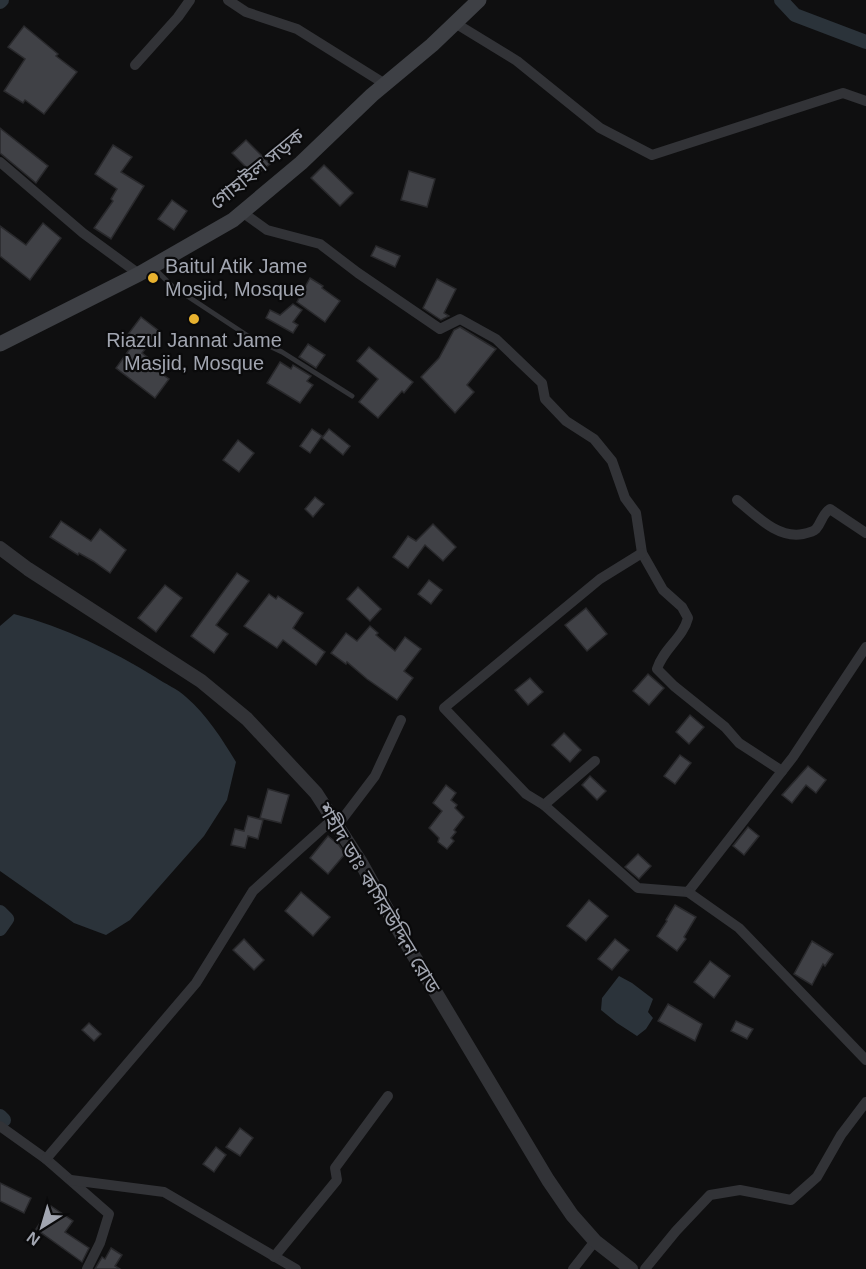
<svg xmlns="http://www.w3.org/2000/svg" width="866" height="1269" viewBox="0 0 866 1269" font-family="Arial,'Noto Sans Bengali',sans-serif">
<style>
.water{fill:#2b333a}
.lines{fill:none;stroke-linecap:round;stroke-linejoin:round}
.canal{stroke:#2b333a;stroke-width:14}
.building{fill:#404146;stroke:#29292c;stroke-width:1.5}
.service{stroke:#323337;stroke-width:5}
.minor{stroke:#323337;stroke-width:10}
.tertiary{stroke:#323337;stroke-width:14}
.secondary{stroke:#3e4045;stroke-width:15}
.poi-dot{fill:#e8b22f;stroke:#0a0a0b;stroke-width:2}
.labels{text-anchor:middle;stroke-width:4.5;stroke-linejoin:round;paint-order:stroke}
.street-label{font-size:20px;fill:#a1a5b0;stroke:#0a0a0b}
.poi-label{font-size:20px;fill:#a1a5b0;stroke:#0a0a0b;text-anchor:start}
</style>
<rect width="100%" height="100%" fill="#0f0f10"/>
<g class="water">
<path d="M14 614C64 627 111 650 155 677 165 684 178 689 186 697 207 715 222 739 236 762L227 800 204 836 130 920 106 935 74 923 0 871V626Z"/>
<polygon points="619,976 632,983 653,999 648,1012 653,1018 646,1029 637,1036 617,1023 601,1010 602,998"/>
</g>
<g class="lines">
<g class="canal">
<polyline points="781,0 795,15 866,42"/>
<polyline points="0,2 2,0"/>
<polyline points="0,912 7,919 0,929"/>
<polyline points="0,1116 4,1120"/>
</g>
</g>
<g class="building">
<polygon points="24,26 58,54 56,56 77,72 44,114 25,100 23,103 4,91 25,59 8,47"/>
<polygon points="0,128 48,166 36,183 0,153"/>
<polygon points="246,140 270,164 255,176 232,153"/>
<polygon points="113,145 132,157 121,172 144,186 111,239 94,228 113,201 111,199 117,189 95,174"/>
<polygon points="324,165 353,193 340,206 311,178"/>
<polygon points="409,171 435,179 427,207 401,200"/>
<polygon points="172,200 187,211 174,230 158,219"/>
<polygon points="43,223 61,238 30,280 0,256 0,226 26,245"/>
<polygon points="376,246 400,256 395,267 371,256"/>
<polygon points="310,278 323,286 322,288 340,301 325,322 297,302"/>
<polygon points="437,279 456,289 444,313 449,316 441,320 423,308"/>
<polygon points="293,304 302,310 293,322 298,325 293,333 266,318 270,310 280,315"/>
<polygon points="141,317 159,331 142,353 151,360 147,364 169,379 155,398 116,368 134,343 126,337"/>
<polygon points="460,327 496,349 467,385 474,392 455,413 421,377 439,358 454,330"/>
<polygon points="308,344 325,355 316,368 299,357"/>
<polygon points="369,347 413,382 404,393 402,391 378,418 359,402 378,379 357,361"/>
<polygon points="280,362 291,369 293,365 311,376 307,381 313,385 300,403 267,383"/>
<polygon points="312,429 322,436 310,453 300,446"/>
<polygon points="329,429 350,446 343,455 322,438"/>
<polygon points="238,440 254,453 239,472 223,460"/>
<polygon points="315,497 324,504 313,517 305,509"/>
<polygon points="61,521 91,541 100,529 126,550 110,573 93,561 79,553 78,555 50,537"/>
<polygon points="433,524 456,547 443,561 425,545 408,568 393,557 408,536 416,541"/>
<polygon points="237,573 249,581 216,625 228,634 214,653 191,636"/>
<polygon points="429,580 442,590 431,604 418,594"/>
<polygon points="165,585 182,598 156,632 138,618"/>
<polygon points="358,587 381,609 370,621 347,599"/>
<polygon points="269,594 276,599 278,596 303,613 293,628 325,652 316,665 283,640 277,648 244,626"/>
<polygon points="586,608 607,634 587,651 565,625"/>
<polygon points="370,626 378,633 376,635 395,651 405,637 421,649 404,671 413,678 397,700 367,679 347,662 346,664 331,653 346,633 357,641"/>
<polygon points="648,674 664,688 649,705 633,691"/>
<polygon points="530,678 543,692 528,705 515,690"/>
<polygon points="690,715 704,727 689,744 676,732"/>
<polygon points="564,733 581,750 570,762 552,745"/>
<polygon points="680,755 691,763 675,784 664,776"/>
<polygon points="808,766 826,780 816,793 806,785 792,803 782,795"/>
<polygon points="590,776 606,791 597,800 582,785"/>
<polygon points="446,785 456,793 451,800 457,805 455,808 464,817 454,830 456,832 451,838 454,841 447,849 438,842 439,838 429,828 442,811 433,803"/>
<polygon points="268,789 289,795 281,823 260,818"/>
<polygon points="248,816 263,820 258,839 248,836 245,848 231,845 235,829 244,831"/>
<polygon points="748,827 759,836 744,855 733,846"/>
<polygon points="328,836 339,845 345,854 328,874 310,858"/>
<polygon points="638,854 651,866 639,879 625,867"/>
<polygon points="301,892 330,917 313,936 285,911"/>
<polygon points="589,900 608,916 586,941 567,926"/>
<polygon points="675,905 696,917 684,937 686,939 677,951 657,936 667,921 666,920"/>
<polygon points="244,939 264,960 254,970 233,950"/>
<polygon points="615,939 629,950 612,970 598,959"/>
<polygon points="812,941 833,954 825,966 823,964 812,985 794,974"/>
<polygon points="710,961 730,976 714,998 694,982"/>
<polygon points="668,1004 702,1024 695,1041 658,1021"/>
<polygon points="736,1021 753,1029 747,1039 731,1031"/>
<polygon points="89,1023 101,1034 94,1041 82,1030"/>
<polygon points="240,1128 253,1138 240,1156 226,1147"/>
<polygon points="216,1147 226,1155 214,1172 203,1164"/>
<polygon points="0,1183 31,1198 24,1213 0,1201"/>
<polygon points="51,1206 73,1221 65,1232 89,1248 82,1262 36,1229"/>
<polygon points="111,1248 122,1255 115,1266 120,1269 95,1269 102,1257 105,1259"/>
</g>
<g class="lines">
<polyline class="service" points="153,267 172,286 248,336 282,352 352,396"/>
<g class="minor">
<polyline points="228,0 246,12 297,29 385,84"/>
<polyline points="455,23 517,61 600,128 652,155 843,93 866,101"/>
<polyline points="135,65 178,17 190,0"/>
<polyline points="0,162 83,233 139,274"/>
<path d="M242 212 267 230 320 244 358 273 440 329 460 319 496 339 542 383 545 399 566 421 594 439 612 461 625 498 636 513 642 553 663 590 682 607 688 618C683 638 663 649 657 669L674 686 725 727 739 743 782 771"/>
<path d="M737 500C756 515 777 539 803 534 808 533 813 532 816 529 822 522 822 514 830 509L866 533"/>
<polyline points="642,553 600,579 444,708 526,794 544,805 638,888 688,892 793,757 866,647"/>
<polyline points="544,805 595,761"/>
<polyline points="337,826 375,776 401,720"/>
<polyline points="688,892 739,928 866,1060"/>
<polyline points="0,1126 46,1159 109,1214 100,1243 87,1269"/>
<polyline points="46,1159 196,983 253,891 333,819"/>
<polyline points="71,1180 164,1192 296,1269"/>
<polyline points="274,1257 337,1180 335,1168 388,1096"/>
<polyline points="573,1269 595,1241"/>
<polyline points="645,1269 676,1231 710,1195 740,1190 791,1200 817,1177 841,1135 866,1102"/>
</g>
<polyline class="tertiary" points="0,548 28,569 201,681 247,719 316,793 360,861 402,936 548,1180 572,1215 595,1241 631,1269"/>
<polyline class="secondary" points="0,344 139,274 233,220 301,163 372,95 432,45 479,0"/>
</g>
<g class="poi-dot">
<circle cx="153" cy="278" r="6"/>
<circle cx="194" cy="319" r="6"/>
</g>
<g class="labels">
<g class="street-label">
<text transform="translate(257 169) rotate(-39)" y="7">গোহাইল সড়ক</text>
<text transform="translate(379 898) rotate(59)" y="7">শহীদ ডাঃ কসিরউদ্দিন রোড</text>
</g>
<g class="poi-label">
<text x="165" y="273">Baitul Atik Jame<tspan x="165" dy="23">Mosjid, Mosque</tspan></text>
<text x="194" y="347" text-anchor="middle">Riazul Jannat Jame<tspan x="194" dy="23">Masjid, Mosque</tspan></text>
</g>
</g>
<g transform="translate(42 1227) rotate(217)" stroke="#0a0a0b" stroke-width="4.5" paint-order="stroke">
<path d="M0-4.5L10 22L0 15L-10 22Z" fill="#a1a5b0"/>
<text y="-9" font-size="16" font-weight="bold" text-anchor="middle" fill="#a1a5b0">N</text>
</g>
</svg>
